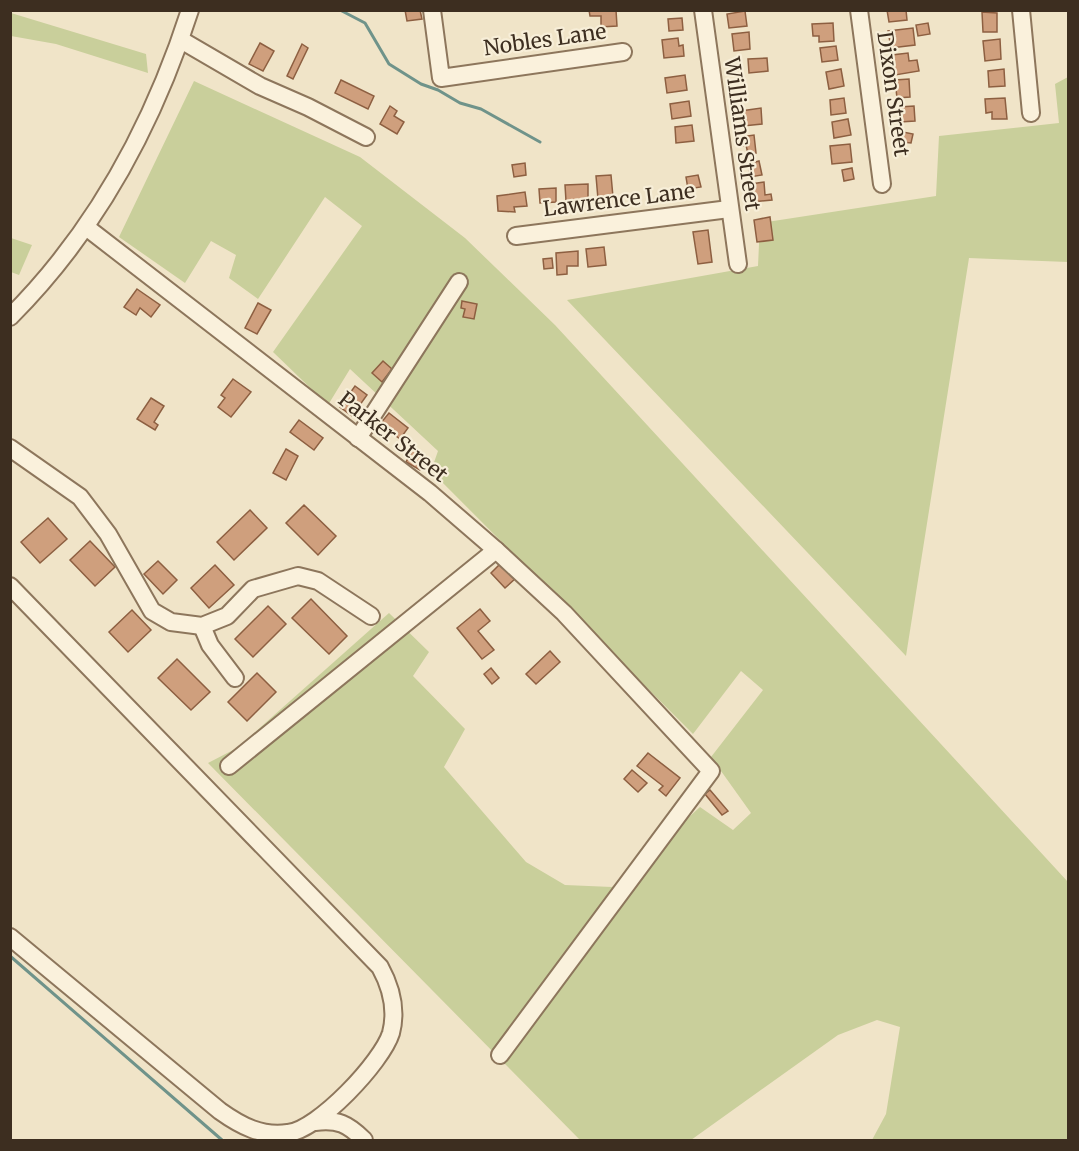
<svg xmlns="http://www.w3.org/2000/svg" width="1079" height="1151" viewBox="0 0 1079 1151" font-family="Merriweather,serif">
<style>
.green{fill:#c9cf9b}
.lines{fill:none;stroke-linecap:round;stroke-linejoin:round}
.stream{stroke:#6f938a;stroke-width:3}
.building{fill:#cf9f7d;stroke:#8d5f41;stroke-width:1.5}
.minor-casing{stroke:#8d765c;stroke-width:20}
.minor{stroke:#faf1dc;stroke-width:16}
.labels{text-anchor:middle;stroke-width:4.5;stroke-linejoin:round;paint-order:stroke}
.street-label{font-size:21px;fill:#3d2e20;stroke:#f7eed8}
</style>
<rect width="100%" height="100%" fill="#f0e4c8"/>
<g class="green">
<polygon points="11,13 146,54 148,73 56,44 11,36"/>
<polygon points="1068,77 1068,262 969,258 906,656 567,300 758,266 760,223 936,196 939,136 1059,123 1055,84"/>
<polygon points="194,81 360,157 465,238 555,325 1068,882 1068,1140 872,1140 886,1114 900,1027 877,1020 838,1035 691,1140 580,1140 208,763 237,748 389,613 429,652 413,676 465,729 444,767 526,862 565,885 612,887 700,807 733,830 751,813 711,757 763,690 741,671 693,734 431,471 438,451 350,369 328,405 273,352 362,226 325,197 258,299 229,278 236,255 211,241 185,283 119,237"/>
<polygon points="11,238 32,245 19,275 11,272"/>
</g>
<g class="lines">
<g class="stream">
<polyline points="340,10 365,23 389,64 421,84 438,90 460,103 481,109 540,142"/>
<polyline points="10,956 222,1140"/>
</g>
</g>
<g class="building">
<polygon points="405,10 420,10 422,19 407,21"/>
<polygon points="589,10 616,10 617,26 601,27 601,16 590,16"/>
<polygon points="887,10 906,10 907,20 889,22"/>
<polygon points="745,11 747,26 729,28 727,14"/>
<polygon points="982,12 997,13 997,32 983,32"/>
<polygon points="682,18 683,30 669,31 668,19"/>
<polygon points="833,23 834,41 819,42 819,36 813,36 812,24"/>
<polygon points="928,23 930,34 918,36 916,25"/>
<polygon points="913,28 915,45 891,48 888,31"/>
<polygon points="749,32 750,49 734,51 732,34"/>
<polygon points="678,38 679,46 683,45 684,56 664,58 662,40"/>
<polygon points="1000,39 1001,59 985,61 983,41"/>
<polygon points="260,43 274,51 263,71 249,64"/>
<polygon points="302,44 308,48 293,79 287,76"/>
<polygon points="836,46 838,60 822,62 820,48"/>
<polygon points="908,53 909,61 917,60 919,71 895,75 892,55"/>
<polygon points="767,58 768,71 749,73 748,59"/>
<polygon points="841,69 844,86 829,89 826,72"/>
<polygon points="1004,69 1005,86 989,87 988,71"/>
<polygon points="685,75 687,90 667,93 665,78"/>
<polygon points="909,79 910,97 897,98 895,80"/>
<polygon points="341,80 374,96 368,109 335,93"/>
<polygon points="844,98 846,113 831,115 830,100"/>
<polygon points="1005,98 1007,119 992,119 992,112 986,113 985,99"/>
<polygon points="689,101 691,116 672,119 670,104"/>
<polygon points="390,106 397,111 394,116 404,122 397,134 380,124"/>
<polygon points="914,106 915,121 900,122 899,107"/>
<polygon points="761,108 762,124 743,126 741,111"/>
<polygon points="848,119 851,135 834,138 832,122"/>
<polygon points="692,125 694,141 676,143 675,127"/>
<polygon points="903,132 913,134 911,143 902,142"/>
<polygon points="754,135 756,153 748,154 746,145 742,146 741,137"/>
<polygon points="850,144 852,162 832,164 830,146"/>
<polygon points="759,161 762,175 750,177 748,164"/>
<polygon points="525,163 526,175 514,177 512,165"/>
<polygon points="852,168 854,179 844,181 842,170"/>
<polygon points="611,175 613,197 598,199 596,176"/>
<polygon points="698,175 701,187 688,189 686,177"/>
<polygon points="764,182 765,195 771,194 772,200 752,202 751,184"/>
<polygon points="588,184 588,200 566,201 565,185"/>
<polygon points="556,188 556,202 540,203 539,189"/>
<polygon points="525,192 527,206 514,207 515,212 498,211 497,196"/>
<polygon points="770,217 773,240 757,242 754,220"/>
<polygon points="708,230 712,262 698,264 693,232"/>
<polygon points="604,247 606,265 588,267 586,249"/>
<polygon points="578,251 578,266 567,266 567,274 557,275 556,253"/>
<polygon points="552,258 553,268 544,269 543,259"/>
<polygon points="137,289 160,305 151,317 140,308 136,315 124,307"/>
<polygon points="462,301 477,304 474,319 463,317 465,309 461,308"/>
<polygon points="258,303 271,310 257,334 245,328"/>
<polygon points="383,361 392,369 382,382 372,373"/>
<polygon points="233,379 251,392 231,417 218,407 225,398 221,395"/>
<polygon points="355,386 367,395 352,416 340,407"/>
<polygon points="151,398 164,406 154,422 158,425 155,430 137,419"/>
<polygon points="389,413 408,428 400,439 380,424"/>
<polygon points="299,420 323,438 314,450 290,432"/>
<polygon points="286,449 298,456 286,480 273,473"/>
<polygon points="413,449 427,457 420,470 406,462"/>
<polygon points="304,505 336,536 318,555 286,523"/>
<polygon points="250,510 267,528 234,560 217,542"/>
<polygon points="48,518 67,539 40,563 21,542"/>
<polygon points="90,541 115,567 95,586 70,560"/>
<polygon points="158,561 177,580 163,594 144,574"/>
<polygon points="501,563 516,578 505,588 491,573"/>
<polygon points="215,565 234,585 209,608 191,588"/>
<polygon points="311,599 347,636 329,654 292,618"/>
<polygon points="268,606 286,624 253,657 235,639"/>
<polygon points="480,609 490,621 478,631 494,650 482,659 457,628"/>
<polygon points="132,610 151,630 128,652 109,632"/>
<polygon points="550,651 560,662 536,684 526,674"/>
<polygon points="177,659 210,692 191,710 158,678"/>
<polygon points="491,668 499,678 492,684 484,674"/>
<polygon points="257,673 276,692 247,721 228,702"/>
<polygon points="648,753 680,778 666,796 659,790 663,786 637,766"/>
<polygon points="632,770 647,783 638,792 624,779"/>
<polygon points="710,790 728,811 722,815 705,794"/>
</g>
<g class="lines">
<g class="minor-casing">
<g id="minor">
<polyline points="432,10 441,78 623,52"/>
<polyline points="703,10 738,264"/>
<polyline points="859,10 882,184"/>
<polyline points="1021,10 1031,113"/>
<polyline points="181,40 260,86 308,107 366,137"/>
<polyline points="86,227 430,493 496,550 564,613 711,771 500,1055"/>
<polyline points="516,236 729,209"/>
<path d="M10 317C96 231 153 125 190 10"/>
<polyline points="358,438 459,282"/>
<polyline points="10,448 80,497 108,534 152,611 171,622 202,626 227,616 253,589 298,576 318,581 371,616"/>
<path d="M10 586 380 967C391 987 397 1010 391 1033 382 1062 318 1130 288 1133 262 1137 241 1126 220 1111L10 937"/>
<polyline points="202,626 210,645 235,678"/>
<polyline points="229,766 496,550"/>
<path d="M315 1122C338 1119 348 1124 364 1140"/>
</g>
</g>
<use href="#minor" class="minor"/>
</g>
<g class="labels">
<g class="street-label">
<text transform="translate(545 40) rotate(-8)" y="7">Nobles Lane</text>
<text transform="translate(893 94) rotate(82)" y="7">Dixon Street</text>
<text transform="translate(742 134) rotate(82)" y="7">Williams Street</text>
<text transform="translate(619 200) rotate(-7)" y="7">Lawrence Lane</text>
<text transform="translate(393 437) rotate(38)" y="7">Parker Street</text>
</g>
</g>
<rect width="1079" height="1151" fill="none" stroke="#3d2e20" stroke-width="24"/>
</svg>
